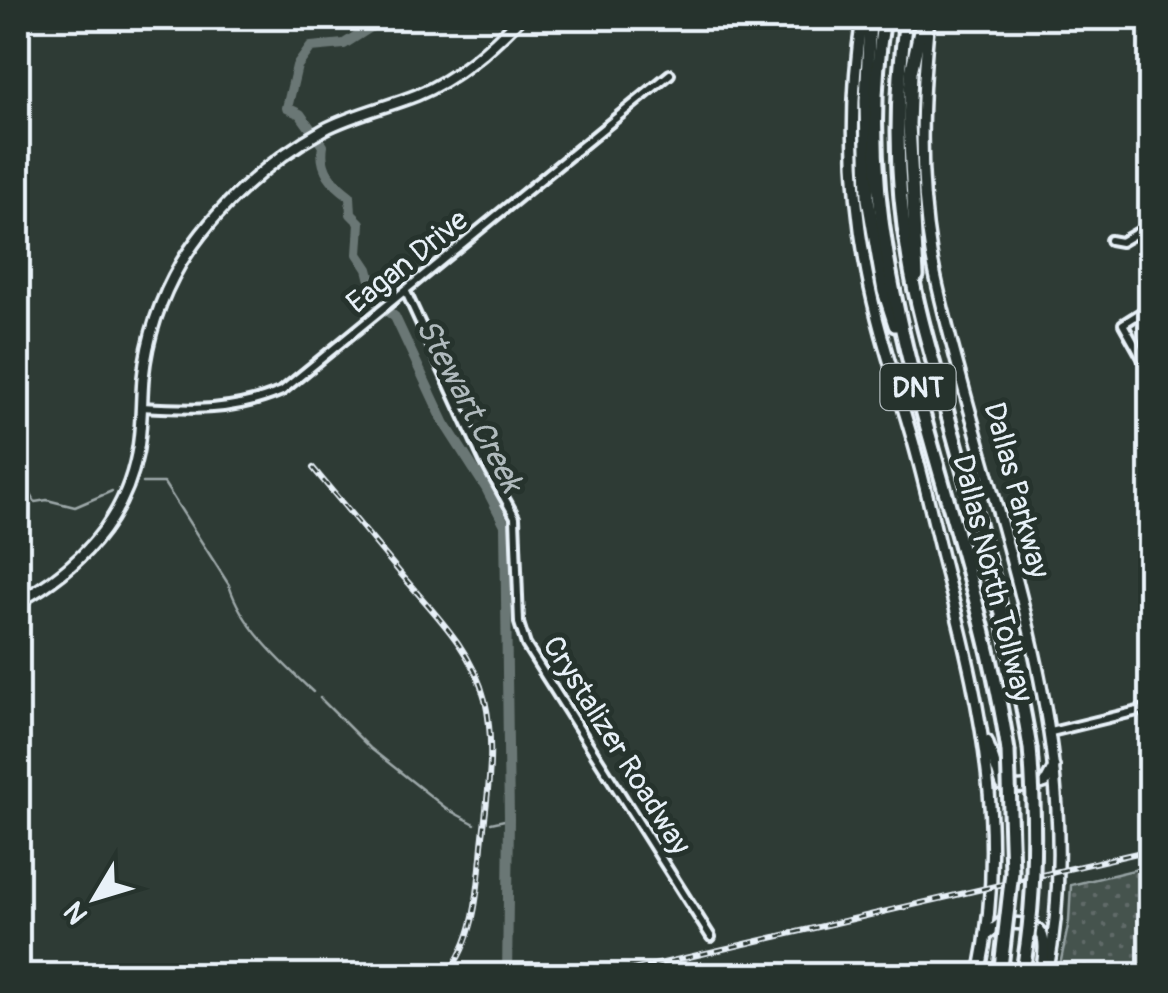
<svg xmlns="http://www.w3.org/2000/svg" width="1168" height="993" viewBox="0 0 1168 993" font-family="Pangolin,sans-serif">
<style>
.grass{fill:url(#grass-dots);stroke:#96a2a3;stroke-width:2.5}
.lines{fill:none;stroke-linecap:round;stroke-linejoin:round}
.stream{stroke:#9da8a9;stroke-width:2.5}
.river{stroke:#6b7775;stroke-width:10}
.minor-casing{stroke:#e8f1f8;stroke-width:14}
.secondary-casing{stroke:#e8f1f8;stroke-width:16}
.motorway-casing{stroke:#e8f1f8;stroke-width:19}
.minor{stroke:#26332d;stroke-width:6}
.secondary{stroke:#26332d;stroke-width:9}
.motorway{stroke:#26332d;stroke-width:11}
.rail-casing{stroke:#e8f1f8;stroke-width:6}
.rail{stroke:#26332d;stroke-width:2.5;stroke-dasharray:8;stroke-linecap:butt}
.motorway-bridge-casing{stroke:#e8f1f8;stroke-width:19;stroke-linecap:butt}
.motorway-bridge{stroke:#26332d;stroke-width:11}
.labels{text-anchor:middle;stroke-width:10;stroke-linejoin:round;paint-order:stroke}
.shield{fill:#26332d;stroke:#aeb8bb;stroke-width:2.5}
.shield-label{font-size:28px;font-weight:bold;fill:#e8f1f8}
.street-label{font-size:30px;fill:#e8f1f8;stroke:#26332d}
.water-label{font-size:32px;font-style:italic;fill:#b0babd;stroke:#26332d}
</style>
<defs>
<pattern id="grass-dots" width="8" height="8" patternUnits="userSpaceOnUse" patternTransform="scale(2.5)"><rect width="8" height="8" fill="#45524e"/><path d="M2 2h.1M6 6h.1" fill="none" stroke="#606b68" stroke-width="1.8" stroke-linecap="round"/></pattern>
</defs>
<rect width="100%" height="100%" fill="#2e3b35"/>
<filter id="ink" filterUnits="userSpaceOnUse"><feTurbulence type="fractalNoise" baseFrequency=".01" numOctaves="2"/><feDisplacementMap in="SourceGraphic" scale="20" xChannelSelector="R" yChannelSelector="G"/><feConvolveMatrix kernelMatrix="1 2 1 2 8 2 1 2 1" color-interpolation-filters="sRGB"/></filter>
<g filter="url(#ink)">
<polygon class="grass" points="1150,866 1150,975 1058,975 1069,921 1071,885"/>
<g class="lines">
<g class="stream">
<polyline points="18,469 35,502 47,500 75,507 112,491"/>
<path d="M143 483H164L229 585C242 627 282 663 313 692"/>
<polyline points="320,698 370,748 447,809 475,824"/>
<polyline points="491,823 509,819"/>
</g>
<path class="river" d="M385 18 344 44 311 47 297 66 287 108 300 114 323 146C319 169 332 183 350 196L351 214 360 223 358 254 368 269 377 303 395 317 445 424 486 488 505 525 509 819 507 976"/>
<g class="minor-casing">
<g id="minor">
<polyline points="1110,240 1121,242 1150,225"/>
<polyline points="406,292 484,461 515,517 519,623 526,645 711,937"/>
<polyline points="1150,307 1123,324 1150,372"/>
<path d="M141 407C193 410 233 412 282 391L670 74"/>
<polyline points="1051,732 1150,708"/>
<polyline points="18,896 19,899"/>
</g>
</g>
<g class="secondary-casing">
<g id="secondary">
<path d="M862 18C849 102 851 189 867 273 878 331 897 385 913 441 926 487 936 534 948 580 983 716 1008 835 979 976"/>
<path d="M929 18C921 97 918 174 931 253 939 300 953 347 965 393 1017 586 1086 773 1047 976"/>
<path d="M18 602C77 570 124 522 137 454 142 429 141 403 143 378 147 338 161 297 181 263 214 209 270 159 325 129 354 114 387 107 417 95 457 79 491 48 520 18"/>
<path d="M987 741 1002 785C1018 789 1031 788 1046 782L1054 767"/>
<path d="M986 935 1001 923C1049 922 1047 934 1041 976"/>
</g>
</g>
<g class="motorway-casing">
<g id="motorway">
<polyline points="870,18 866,101 868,199 884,291 895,325"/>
<path d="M884 18C841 270 971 506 1008 751"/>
<path d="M906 18C895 98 895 180 909 260 917 308 931 354 944 401 975 516 1011 630 1030 748"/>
<polyline points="917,276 909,124 911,72 923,18"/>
</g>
</g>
<use href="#minor" class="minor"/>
<use href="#secondary" class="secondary"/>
<use href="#motorway" class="motorway"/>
<g class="rail-casing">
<g id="rail">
<path d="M313 468C342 503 372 539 401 574 433 612 473 650 485 700 496 748 487 797 482 845 478 891 476 938 446 976"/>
<polyline points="607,976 1150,850"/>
</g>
</g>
<use href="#rail" class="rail"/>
<g class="motorway-bridge-casing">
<g id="motorway-bridge">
<polyline points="1000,976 1012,872 1008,751"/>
<path d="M1022 976C1036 900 1036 824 1030 748"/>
</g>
</g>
<use href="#motorway-bridge" class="motorway-bridge"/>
</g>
</g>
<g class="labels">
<rect class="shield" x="880.5" y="364" width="75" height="46" rx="8"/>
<g class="shield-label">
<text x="918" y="397">DNT</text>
</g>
<g class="street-label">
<text transform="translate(407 261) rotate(-39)" y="10">Eagan Drive</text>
<text transform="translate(1017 490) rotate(75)" y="10">Dallas Parkway</text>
<text transform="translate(993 578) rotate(76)" y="10">Dallas North Tollway</text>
<text transform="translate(617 745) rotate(58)" y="10">Crystalizer Roadway</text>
</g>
<g class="water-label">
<text transform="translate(470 405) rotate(62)" y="11">Stewart Creek</text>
</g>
</g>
<rect width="1168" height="993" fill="none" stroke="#26332d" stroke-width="60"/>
<rect x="30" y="30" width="1108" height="933" fill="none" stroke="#e8f1f8" stroke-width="4" filter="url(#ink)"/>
<g transform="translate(95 898) rotate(232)" stroke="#26332d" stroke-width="8" paint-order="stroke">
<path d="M0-8L18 38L0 25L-18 38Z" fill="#e8f1f8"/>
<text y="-15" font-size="28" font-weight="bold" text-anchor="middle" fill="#e8f1f8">N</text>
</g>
</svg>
